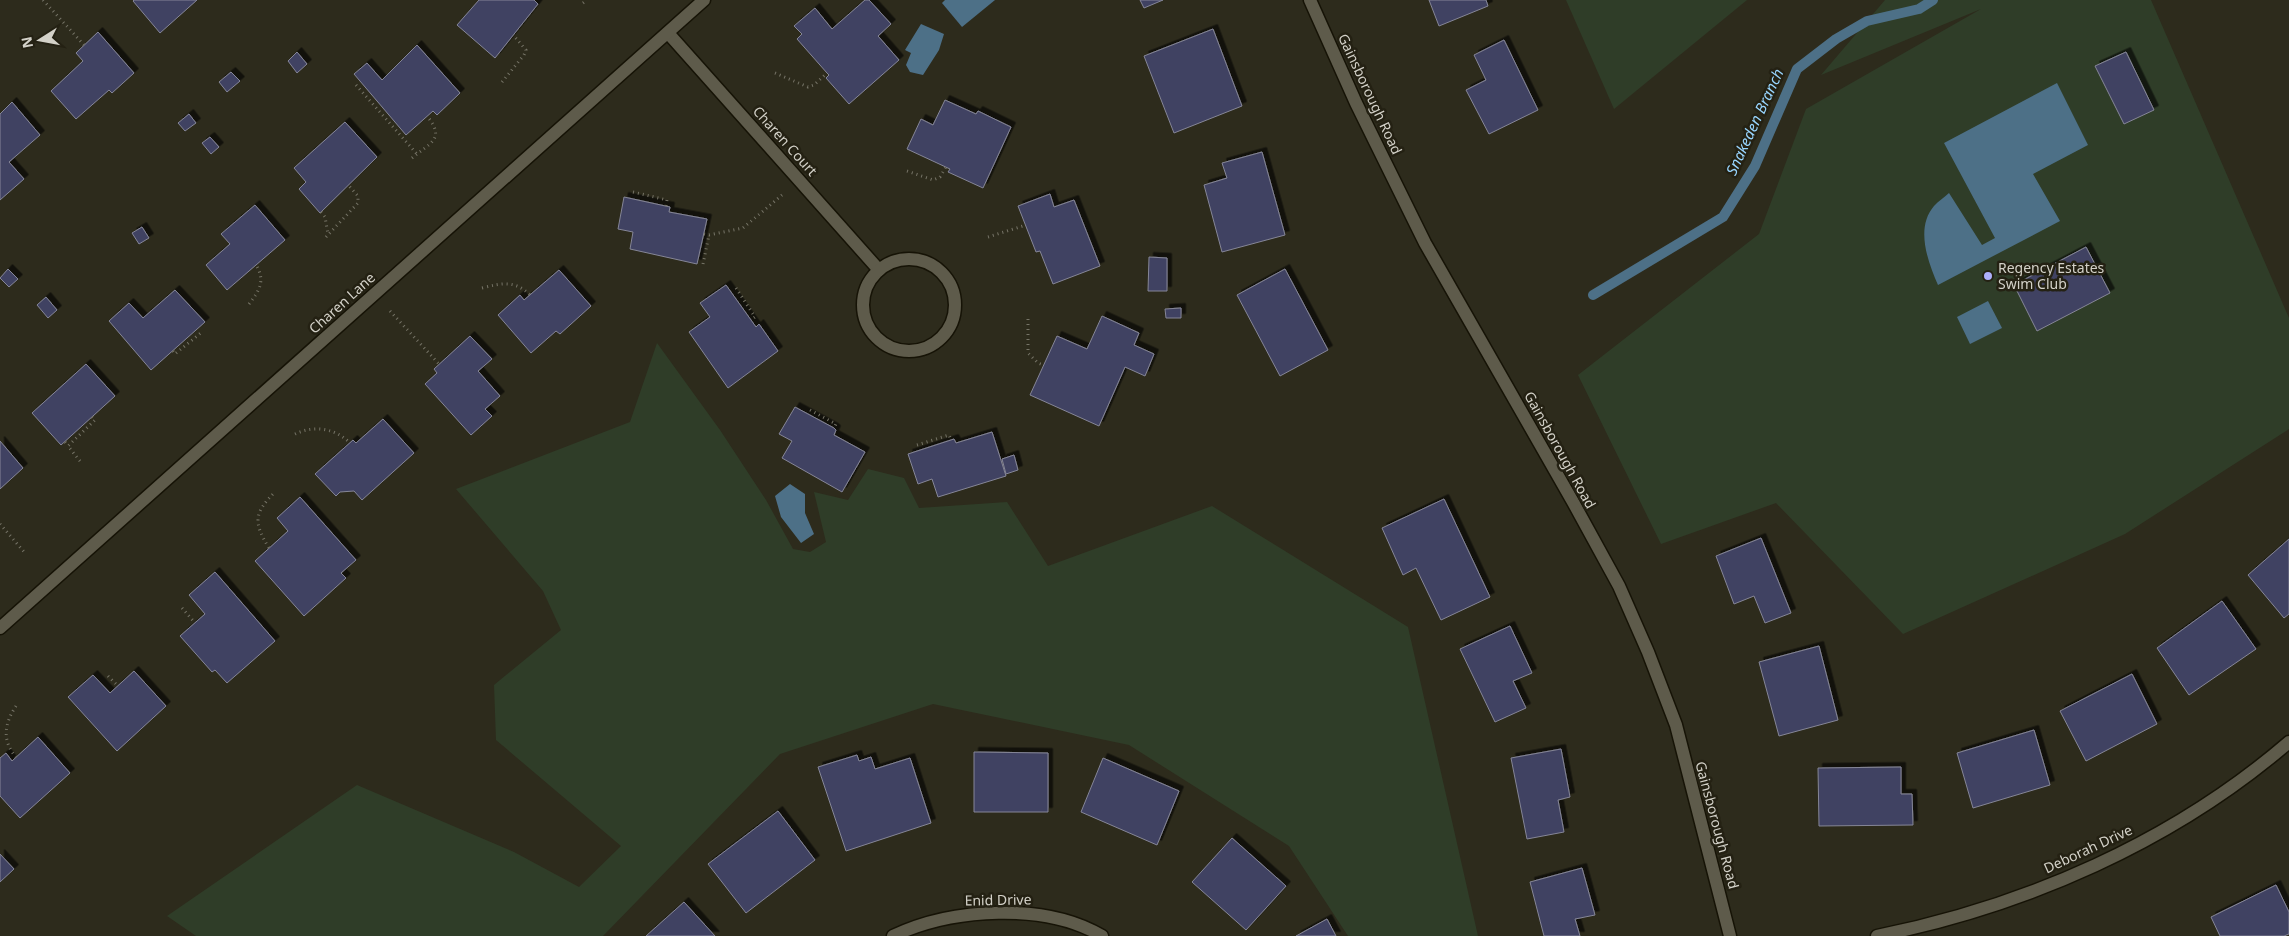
<svg xmlns="http://www.w3.org/2000/svg" width="2289" height="936" viewBox="0 0 2289 936" font-family="'Noto Sans',sans-serif">
<style>
.green{fill:#2f3d28}
.water{fill:#4d7087}
.lines{fill:none;stroke-linecap:round;stroke-linejoin:round}
.stream{stroke:#4d7087;stroke-width:10}
.building{fill:#414262;stroke:#858697;filter:url(#shadow)}
.minor-casing{stroke:#161306;stroke-width:15}
.path{stroke:#767467;stroke-width:3;stroke-dasharray:1 4;stroke-linecap:butt}
.minor{stroke:#5e5b4b;stroke-width:12}
.poi-dot{fill:#adaffb;stroke:#242113;stroke-width:2}
.labels{text-anchor:middle;stroke-width:5;stroke-linejoin:round;paint-order:stroke}
.street-label{font-size:14px;fill:#d3d1c8;stroke:#242113}
.poi-label{font-size:14px;fill:#d3d1c8;stroke:#242113;text-anchor:start}
.water-label{font-size:15px;font-style:italic;fill:#98d5fe;stroke:#242113}
</style>
<defs>
<filter id="shadow"><feDropShadow dx="4.5" dy="-4.5" stdDeviation="0" flood-color="#0009"/></filter>
</defs>
<rect width="100%" height="100%" fill="#2d2b1c"/>
<g class="green">
<polygon points="1566,0 1747,0 1614,109"/>
<polygon points="1885,0 2151,0 2289,318 2289,429 2125,534 1903,634 1776,503 1661,544 1578,375 1759,234 1806,109 1981,9 1821,75"/>
<polygon points="657,343 720,430 766,500 793,549 810,552 826,542 814,492 848,500 868,469 904,478 919,508 1007,502 1048,566 1212,506 1408,627 1478,936 1348,936 1289,846 1129,745 933,704 780,754 603,936 196,936 167,916 357,785 514,852 579,887 621,846 496,740 494,685 561,630 543,591 456,489 630,422"/>
</g>
<g class="water">
<polygon points="945,0 995,0 962,27 942,3"/>
<polygon points="921,24 944,34 939,50 923,75 910,72 906,65 911,53 905,50"/>
<path d="M2057 83 2088 145 2033 174 2060 221 1938 285C1928 262 1915 228 1934 206 1938 201 1945 197 1949 193L1982 245 1995 238 1944 143Z"/>
<polygon points="1988,301 2002,328 1970,344 1957,317"/>
<polygon points="790,484 805,494 805,513 814,534 801,543 781,517 775,496"/>
</g>
<g class="lines">
<polyline class="stream" points="1593,295 1723,217 1755,166 1797,69 1836,39 1867,21 1919,9 1933,0"/>
</g>
<g class="building">
<polygon points="134,0 197,0 160,33 133,1"/>
<polygon points="479,0 534,0 538,4 495,58 457,25"/>
<polygon points="865,0 869,0 891,24 878,36 899,60 849,104 826,78 829,75 827,73 797,39 802,34 794,26 815,8 832,29"/>
<polygon points="1140,0 1163,0 1144,8"/>
<polygon points="1429,0 1486,0 1488,6 1439,26"/>
<polygon points="1213,29 1242,106 1174,133 1144,56"/>
<polygon points="98,32 134,73 112,93 109,90 76,119 51,91 83,61 76,53"/>
<polygon points="1504,40 1538,110 1489,134 1466,90 1486,80 1474,55"/>
<polygon points="417,45 460,93 437,115 433,111 406,135 354,74 367,63 382,80"/>
<polygon points="297,52 307,64 297,73 288,61"/>
<polygon points="2126,52 2154,110 2124,124 2095,66"/>
<polygon points="231,72 240,81 227,92 219,82"/>
<polygon points="945,100 976,114 978,111 1011,127 983,188 948,172 950,169 907,149 921,119 933,125"/>
<polygon points="12,102 40,135 9,162 24,179 0,200 0,114"/>
<polygon points="189,114 196,123 185,131 178,123"/>
<polygon points="345,122 377,157 320,213 299,189 306,182 294,168"/>
<polygon points="210,137 219,147 211,154 202,143"/>
<polygon points="1262,152 1285,235 1222,252 1204,185 1227,178 1222,163"/>
<polygon points="1050,194 1054,207 1074,200 1100,266 1053,284 1040,251 1036,252 1018,206"/>
<polygon points="624,197 670,207 669,212 707,219 697,264 630,249 633,232 618,229"/>
<polygon points="255,205 285,240 227,290 206,265 230,244 221,234"/>
<polygon points="142,227 149,238 139,244 132,233"/>
<polygon points="2086,247 2110,293 2037,331 2014,285"/>
<polygon points="1149,257 1167,258 1167,291 1148,291"/>
<polygon points="8,269 18,279 9,287 0,278"/>
<polygon points="1285,269 1328,350 1280,376 1237,295"/>
<polygon points="559,270 591,306 560,334 556,331 531,353 498,315 520,295 524,300"/>
<polygon points="726,285 756,327 759,324 778,351 728,388 689,332 710,317 700,303"/>
<polygon points="175,290 205,322 151,370 109,321 129,303 143,318"/>
<polygon points="46,297 57,310 48,318 37,305"/>
<polygon points="1181,308 1181,318 1166,318 1165,309"/>
<polygon points="1102,316 1139,333 1134,345 1154,354 1145,376 1125,367 1099,426 1030,395 1057,336 1087,349"/>
<polygon points="470,336 492,359 478,371 500,396 485,409 492,416 471,435 425,384 437,373 434,369"/>
<polygon points="86,364 115,396 61,445 32,413"/>
<polygon points="795,407 834,428 836,430 834,435 865,452 842,492 782,458 792,441 779,434"/>
<polygon points="383,419 414,453 362,500 354,491 340,492 336,496 315,474 353,440 356,443"/>
<polygon points="992,432 1006,476 938,497 932,479 918,484 908,454 954,439 956,443"/>
<polygon points="0,441 23,468 0,489"/>
<polygon points="1014,455 1018,470 1006,474 1002,459"/>
<polygon points="300,497 356,560 341,573 346,578 304,616 255,561 288,531 277,518"/>
<polygon points="1444,499 1490,597 1441,620 1416,568 1403,575 1382,528"/>
<polygon points="1761,538 1791,613 1765,623 1754,596 1734,604 1716,556"/>
<polygon points="2289,539 2289,614 2284,618 2248,575"/>
<polygon points="215,572 275,641 227,683 215,670 212,672 180,636 205,614 189,595"/>
<polygon points="2222,601 2256,649 2189,695 2157,648"/>
<polygon points="1510,626 1532,673 1513,681 1526,708 1495,722 1460,649"/>
<polygon points="1819,646 1838,720 1779,736 1759,662"/>
<polygon points="134,671 166,706 117,751 68,697 93,675 110,693"/>
<polygon points="2132,674 2157,724 2086,761 2060,711"/>
<polygon points="2034,730 2050,785 1973,808 1957,753"/>
<polygon points="38,737 70,773 20,818 0,796 0,758 6,753 12,761"/>
<polygon points="1561,749 1570,797 1558,800 1564,832 1527,839 1511,758"/>
<polygon points="974,752 1048,753 1048,812 974,812"/>
<polygon points="857,755 859,761 871,757 875,769 910,758 931,823 846,851 818,767"/>
<polygon points="1103,758 1179,791 1157,845 1081,812"/>
<polygon points="1901,767 1901,794 1912,794 1913,825 1819,826 1818,768"/>
<polygon points="778,811 815,860 746,913 708,864"/>
<polygon points="1232,838 1286,886 1246,930 1192,882"/>
<polygon points="0,854 14,869 0,882"/>
<polygon points="1582,868 1595,915 1575,919 1580,936 1544,936 1530,882"/>
<polygon points="2276,885 2289,912 2289,934 2284,936 2220,936 2211,917"/>
<polygon points="684,902 715,936 646,936"/>
<polygon points="1327,919 1336,936 1296,936"/>
</g>
<g class="lines">
<g class="minor-casing">
<g id="minor">
<polyline points="1310,0 1356,103 1425,243 1573,502 1619,586 1648,652 1676,725 1730,936"/>
<polyline points="668,33 879,270"/>
<circle cx="909" cy="305" r="46"/>
<polyline points="0,628 704,0"/>
<path d="M893 936C952 908 1045 902 1102 936"/>
<path d="M1877 936C2026 906 2173 842 2289 742"/>
</g>
</g>
<g class="path">
<polyline points="43,0 84,45"/>
<polyline points="583,3 587,0"/>
<polyline points="775,73 808,87 814,85 827,73"/>
<polyline points="502,82 524,55 526,50 514,36"/>
<polyline points="356,85 417,154"/>
<path d="M412 158C430 143 446 139 427 116"/>
<polyline points="907,171 933,180 940,177 946,167"/>
<polyline points="633,192 667,200 666,206"/>
<polyline points="321,212 325,217 328,234"/>
<polyline points="704,234 709,235 743,228 782,195"/>
<polyline points="326,237 358,203 358,196 349,186"/>
<polyline points="988,237 1026,225"/>
<polyline points="703,264 709,235"/>
<path d="M482 288C502 283 515 280 530 295"/>
<polyline points="736,288 755,317 751,320"/>
<path d="M249 304C259 291 266 281 256 265"/>
<polyline points="390,311 439,364"/>
<polyline points="1028,319 1028,353 1038,363 1043,365"/>
<polyline points="173,351 175,354 202,332"/>
<polyline points="810,410 836,424 834,428"/>
<path d="M295 434C314 425 335 428 350 443"/>
<polyline points="65,442 68,446"/>
<polyline points="917,445 949,435 951,440"/>
<polyline points="80,461 68,446 95,420 92,417"/>
<polyline points="0,524 26,554"/>
<path d="M269 548C253 522 254 513 275 492"/>
<polyline points="182,608 195,623"/>
<polyline points="108,676 118,686"/>
<path d="M16 706C4 724 2 741 16 757"/>
</g>
<use href="#minor" class="minor"/>
</g>
<circle class="poi-dot" cx="1988" cy="276" r="5"/>
<g class="labels">
<g class="street-label">
<text transform="translate(1370 94) rotate(65)" y="5">Gainsborough Road</text>
<text transform="translate(785 141) rotate(48)" y="5">Charen Court</text>
<text transform="translate(342 303) rotate(-42)" y="5">Charen Lane</text>
<text transform="translate(1560 450) rotate(61)" y="5">Gainsborough Road</text>
<text transform="translate(1717 825) rotate(75)" y="5">Gainsborough Road</text>
<text transform="translate(2088 849) rotate(-25)" y="5">Deborah Drive</text>
<text transform="translate(998 900) rotate(-1)" y="5">Enid Drive</text>
</g>
<g class="poi-label">
<text x="1998" y="273">Regency Estates<tspan x="1998" dy="16">Swim Club</tspan></text>
</g>
<g class="water-label">
<text transform="translate(1755 122) rotate(-65)" y="5">Snakeden Branch</text>
</g>
</g>
<g transform="translate(40 40) rotate(259)" stroke="#242113" stroke-width="4" paint-order="stroke">
<path d="M0-4L9 19L0 12L-9 19Z" fill="#d3d1c8"/>
<text y="-8" font-size="14" font-weight="bold" text-anchor="middle" fill="#d3d1c8">N</text>
</g>
</svg>
